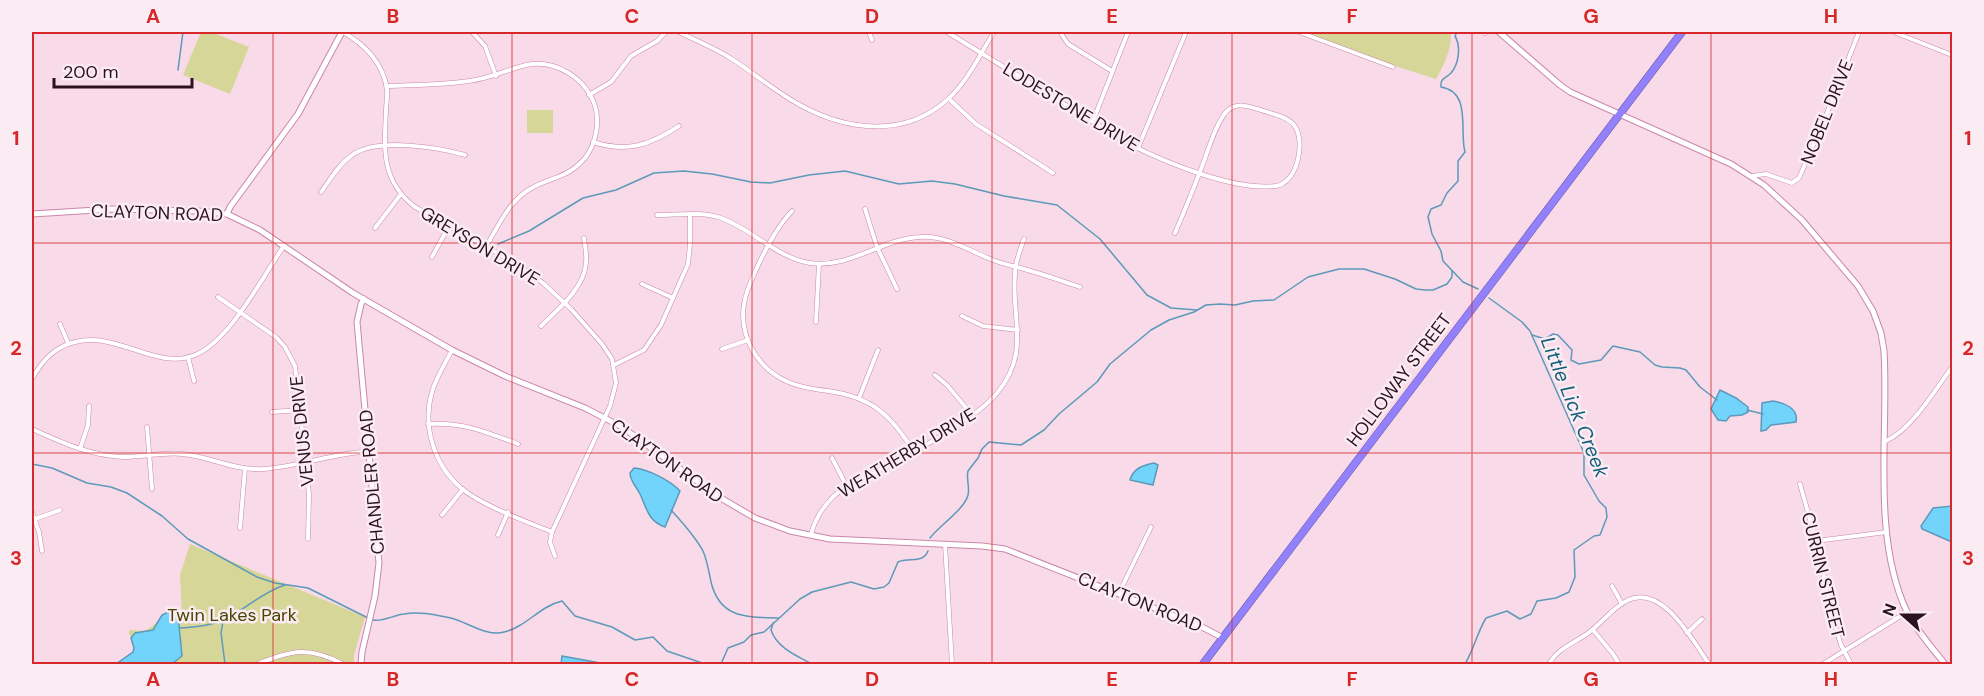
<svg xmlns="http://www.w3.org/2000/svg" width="1984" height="696" viewBox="0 0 1984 696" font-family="'DM Sans',sans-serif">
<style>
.green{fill:#d7d699}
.water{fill:#72d3fb;stroke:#5d99ba;stroke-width:1.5}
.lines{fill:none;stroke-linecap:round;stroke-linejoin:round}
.stream{stroke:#5d99ba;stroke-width:1.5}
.street-casing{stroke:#cb87ab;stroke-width:5}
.secondary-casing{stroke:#cb87ab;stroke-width:7}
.highway-casing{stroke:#6e5aaf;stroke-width:8}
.street{stroke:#fff;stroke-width:4}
.secondary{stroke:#fff;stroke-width:5}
.highway{stroke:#9281fb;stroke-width:7}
.grid{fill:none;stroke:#d62828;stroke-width:1.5;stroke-opacity:0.55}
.labels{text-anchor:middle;stroke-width:5;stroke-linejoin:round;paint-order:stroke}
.street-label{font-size:18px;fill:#2c1221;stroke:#fbecf3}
.park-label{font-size:18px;fill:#474400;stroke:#fbecf3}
.water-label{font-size:20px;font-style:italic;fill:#105e79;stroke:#fbecf3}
.neatline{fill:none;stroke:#d62828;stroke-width:2}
.grid-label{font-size:20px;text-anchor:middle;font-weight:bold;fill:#d62828}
</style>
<rect width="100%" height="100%" fill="#f8dae8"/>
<g class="green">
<polygon points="201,32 211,32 249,47 230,94 183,75"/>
<path d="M1301 32H1451C1452 48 1444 65 1436 79L1395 66Z"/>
<rect x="527" y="110" width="26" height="23"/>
<polygon points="190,544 365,617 354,655 354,664 120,664 138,649 129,634 129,630 145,631 159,621 182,613 180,575"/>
</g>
<g class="water">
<polygon points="1720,390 1736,398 1748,407 1748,412 1742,415 1730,416 1726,421 1718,420 1711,409"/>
<path d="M1773 401C1784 403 1799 408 1796 422L1771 425 1766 430 1761 431 1762 403Z"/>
<path d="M1154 463 1158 465 1153 485 1130 480C1133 468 1144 465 1154 463Z"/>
<path d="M634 468C648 469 671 481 680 491L665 527C648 521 647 509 640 494 636 486 630 481 630 473Z"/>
<polygon points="1952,506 1952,542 1922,529 1921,526 1933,508"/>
<polygon points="172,610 178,615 182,656 172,664 116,664 133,652 134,648 131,638 135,633 153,630 162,615"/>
<polygon points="562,656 606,664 561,664"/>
</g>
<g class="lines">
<g class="stream">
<path d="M1457 32 1455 36C1461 46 1459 64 1451 73 1445 79 1440 78 1441 87 1472 92 1459 131 1465 152L1458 161V181L1447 193 1441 205 1431 209 1428 217 1432 234 1441 251 1443 261 1463 282 1478 289"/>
<polyline points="178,70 183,32"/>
<polyline points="498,244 529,231 583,198 616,190 654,173 684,171 712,174 751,182 770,183 809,175 845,171 899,184 932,181 955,184 1004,196 1057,205 1100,239 1147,295 1171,308 1197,310"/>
<polyline points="1532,335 1545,339 1553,334 1558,335 1572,350 1571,360 1579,364 1601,360 1613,346 1640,352 1655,365 1662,367 1680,368 1686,370 1700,387 1717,400"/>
<polyline points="1747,410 1763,414"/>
<path d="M32 464 52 468 87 483 111 487 127 493 162 516 188 539 257 577 275 583 308 588 372 620C384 622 393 615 404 614 419 611 436 615 451 618 467 622 487 637 504 632 526 627 540 606 562 601L575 616 612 627 635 640 653 637 667 651 705 664"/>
<path d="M671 510C682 522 695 536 703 551 707 560 709 572 711 582 720 619 747 617 778 618"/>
<path d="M930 538C940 525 964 510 968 495 970 487 966 479 968 471L978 458 982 449 989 442 1021 445 1044 430 1059 414 1097 382 1110 364 1151 330 1169 320 1194 312 1206 305 1220 304 1235 305 1253 301 1274 300 1308 277 1339 269H1364L1395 279 1416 289 1425 290H1433L1447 284 1452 277V271"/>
<polyline points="223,621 221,633 225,664"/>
<path d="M773 623 771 630C777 648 797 656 812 664"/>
<path d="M180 628C198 627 216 625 231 616 249 606 265 591 285 585"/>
<path d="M721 664 728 648 744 642 751 635 764 632 800 599 812 592 851 582 874 589 884 587 889 583 898 562C909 557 923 564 928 551"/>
<path d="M1465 664C1474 649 1477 633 1486 618L1507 611 1520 619 1531 614 1537 601 1556 598 1569 592 1575 577 1574 550 1594 536 1600 535 1607 517 1606 508 1599 501 1584 475V453L1530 331 1522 322 1489 298"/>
</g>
<g class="street-casing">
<g id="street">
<path d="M343 32C364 44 382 62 387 88 388 95 386 103 386 111 384 150 381 181 415 207L517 264 543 283 571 309 602 344 612 359 616 383 610 406 552 532 550 542 555 556"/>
<polyline points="472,32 485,46 496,76"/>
<path d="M679 32C697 41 715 48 732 59 755 74 776 92 800 105 847 131 906 138 948 99 968 81 980 54 994 32"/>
<polyline points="869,32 872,40"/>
<path d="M947 32 1129 144C1167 163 1234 191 1276 186 1298 183 1306 140 1294 125 1287 116 1271 114 1261 110 1250 107 1237 101 1227 111 1216 122 1207 154 1201 169 1193 190 1184 212 1175 233"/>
<polyline points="1299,32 1393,67"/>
<polyline points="1485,33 1486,32"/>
<polyline points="1896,33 1952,55"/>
<polyline points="1062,35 1068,44 1112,71"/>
<path d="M386 86C414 85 442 85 469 81 489 79 506 70 526 65 555 59 586 78 595 106 600 122 596 144 585 158 567 179 550 177 530 189 509 201 498 226 486 247"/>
<polyline points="589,95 611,82 631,56 657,41 666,32"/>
<polyline points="949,99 976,124 1053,173"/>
<polyline points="1093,121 1128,32"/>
<path d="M593 142C627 153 650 145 679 126"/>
<polyline points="1138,148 1186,32"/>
<polyline points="1752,176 1766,174 1792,183 1799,178 1825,118 1859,32"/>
<path d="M321 192C330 180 338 165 351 156 375 137 437 147 465 155"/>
<polyline points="865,209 877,247 897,289"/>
<path d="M792 211C778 226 769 243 760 261 754 275 746 289 744 304 739 335 756 366 784 380 798 387 813 389 828 391 872 397 891 415 914 452"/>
<path d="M657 215C678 215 701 211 721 218 752 229 777 258 810 263 849 269 881 239 920 237 946 235 969 251 993 260 1003 264 1013 266 1024 269 1043 274 1061 281 1080 287"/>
<polyline points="375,228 401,194"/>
<polyline points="432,257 449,226"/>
<polyline points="642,284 673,298"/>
<polyline points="218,297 276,337 285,347 295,366 309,494 308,539"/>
<polyline points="962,316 983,326 1018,330"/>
<polyline points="816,322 819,264"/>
<polyline points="60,324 68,343"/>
<path d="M541 326C558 309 584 289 586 263 587 255 585 246 584 238"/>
<polyline points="722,349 748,340"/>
<path d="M452 350C445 364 436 377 432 392 422 426 434 465 461 488 483 506 525 521 552 532"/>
<polyline points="188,357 194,381"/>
<polyline points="614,365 644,350 661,325 688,264 690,244 690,215"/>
<polyline points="935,375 947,385 972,415"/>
<path d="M32 379C42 361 54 347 75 342 118 331 156 371 195 355 230 341 262 277 284 246"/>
<polyline points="859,398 878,350"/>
<polyline points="272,412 300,410"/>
<path d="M428 424C463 422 486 432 518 444"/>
<polyline points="147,427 152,489"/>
<path d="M32 429C61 442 90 456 123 457 143 457 163 452 183 454 212 457 234 471 264 469 299 466 333 454 369 451"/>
<path d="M1886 441C1912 429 1935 390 1952 367"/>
<polyline points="80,449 88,425 89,406"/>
<polyline points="832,458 847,487"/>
<polyline points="1800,484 1816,541 1834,622 1841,645 1851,664"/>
<polyline points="32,512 39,532 42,551"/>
<polyline points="442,515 463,489"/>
<polyline points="35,519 60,510"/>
<polyline points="240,528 245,469"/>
<polyline points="498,535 508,512"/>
<path d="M811 535C814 521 823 506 834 496 846 485 863 478 878 471 911 453 973 422 997 393 1031 352 1011 319 1015 274 1015 262 1020 250 1024 239"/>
<polyline points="1816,541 1887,532"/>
<polyline points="945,544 952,664"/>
<polyline points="1612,586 1622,604"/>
<polyline points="1119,593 1151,527"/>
<polyline points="1593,630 1613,654 1619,664"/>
<polyline points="1687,633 1702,619"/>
<path d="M257 664C292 650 309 646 343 664"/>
<path d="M1549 664C1558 647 1578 642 1592 630 1604 620 1614 607 1628 600 1663 584 1693 641 1709 664"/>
<polyline points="1823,664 1907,612"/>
</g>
</g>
<g class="secondary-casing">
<g id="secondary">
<path d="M1499 32 1560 85 1570 92 1731 164 1764 185 1802 220 1858 286 1873 311 1881 333 1884 351C1889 433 1871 536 1907 612 1917 631 1932 648 1945 664"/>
<polyline points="32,214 113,209 198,211 227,214 260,230 353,293 452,350 505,376 585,408 622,427 719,497 755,518 790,531 830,539 982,546 1005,549 1202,627 1223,638"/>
<polyline points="227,214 230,207 298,114 342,32"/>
<polyline points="361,664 362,652 375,596 379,563 357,322 361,304 364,299"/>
</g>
</g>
<g class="highway-casing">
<polyline id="highway" points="1203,664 1682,32"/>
</g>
<use href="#street" class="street"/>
<use href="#secondary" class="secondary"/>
<use href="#highway" class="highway"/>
</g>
<path class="grid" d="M273 32V664M512 32V664M752 32V664M992 32V664M1232 32V664M1472 32V664M1711 32V664M32 243H1952M32 453H1952"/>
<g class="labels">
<g class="street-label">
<text transform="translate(1071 107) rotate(31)" y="6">LODESTONE DRIVE</text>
<text transform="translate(1827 112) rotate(-68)" y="6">NOBEL DRIVE</text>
<text transform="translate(157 213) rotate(2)" y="6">CLAYTON ROAD</text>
<text transform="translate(480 246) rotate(31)" y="6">GREYSON DRIVE</text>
<text transform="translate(1399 380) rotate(-53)" y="6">HOLLOWAY STREET</text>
<text transform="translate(302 431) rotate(-96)" y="6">VENUS DRIVE</text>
<text transform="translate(907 453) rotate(-31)" y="6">WEATHERBY DRIVE</text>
<text transform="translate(667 461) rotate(35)" y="6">CLAYTON ROAD</text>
<text transform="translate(372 482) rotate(-95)" y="6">CHANDLER ROAD</text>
<text transform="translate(1823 575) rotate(76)" y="6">CURRIN STREET</text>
<text transform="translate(1140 602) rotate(22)" y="6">CLAYTON ROAD</text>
</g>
<g class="park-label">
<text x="232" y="621">Twin Lakes Park</text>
</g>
<g class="water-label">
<text transform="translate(1575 407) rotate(68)" y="7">Little Lick Creek</text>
</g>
</g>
<rect width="1984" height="696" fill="none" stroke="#fbecf3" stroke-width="66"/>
<g transform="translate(1903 615) rotate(291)" stroke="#fbecf3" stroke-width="4.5" paint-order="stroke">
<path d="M0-4.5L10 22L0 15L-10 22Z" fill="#2c1221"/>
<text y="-9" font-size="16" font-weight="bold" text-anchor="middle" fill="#2c1221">N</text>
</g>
<path d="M54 78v9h138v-9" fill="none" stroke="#2c1221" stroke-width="3"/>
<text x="63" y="78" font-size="18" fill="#2c1221" stroke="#fbecf3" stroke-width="4.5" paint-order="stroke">200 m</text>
<rect x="33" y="33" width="1918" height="630" class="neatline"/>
<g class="grid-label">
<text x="153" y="23">A</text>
<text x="393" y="23">B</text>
<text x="632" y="23">C</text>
<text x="872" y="23">D</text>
<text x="1112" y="23">E</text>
<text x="1352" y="23">F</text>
<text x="1591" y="23">G</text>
<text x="1831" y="23">H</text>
<text x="16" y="145">1</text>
<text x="1968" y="145">1</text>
<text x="16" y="355">2</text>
<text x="1968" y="355">2</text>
<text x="16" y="565">3</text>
<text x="1968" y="565">3</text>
<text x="153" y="686">A</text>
<text x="393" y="686">B</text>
<text x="632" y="686">C</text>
<text x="872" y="686">D</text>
<text x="1112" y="686">E</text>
<text x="1352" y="686">F</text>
<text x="1591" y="686">G</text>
<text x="1831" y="686">H</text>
</g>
</svg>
